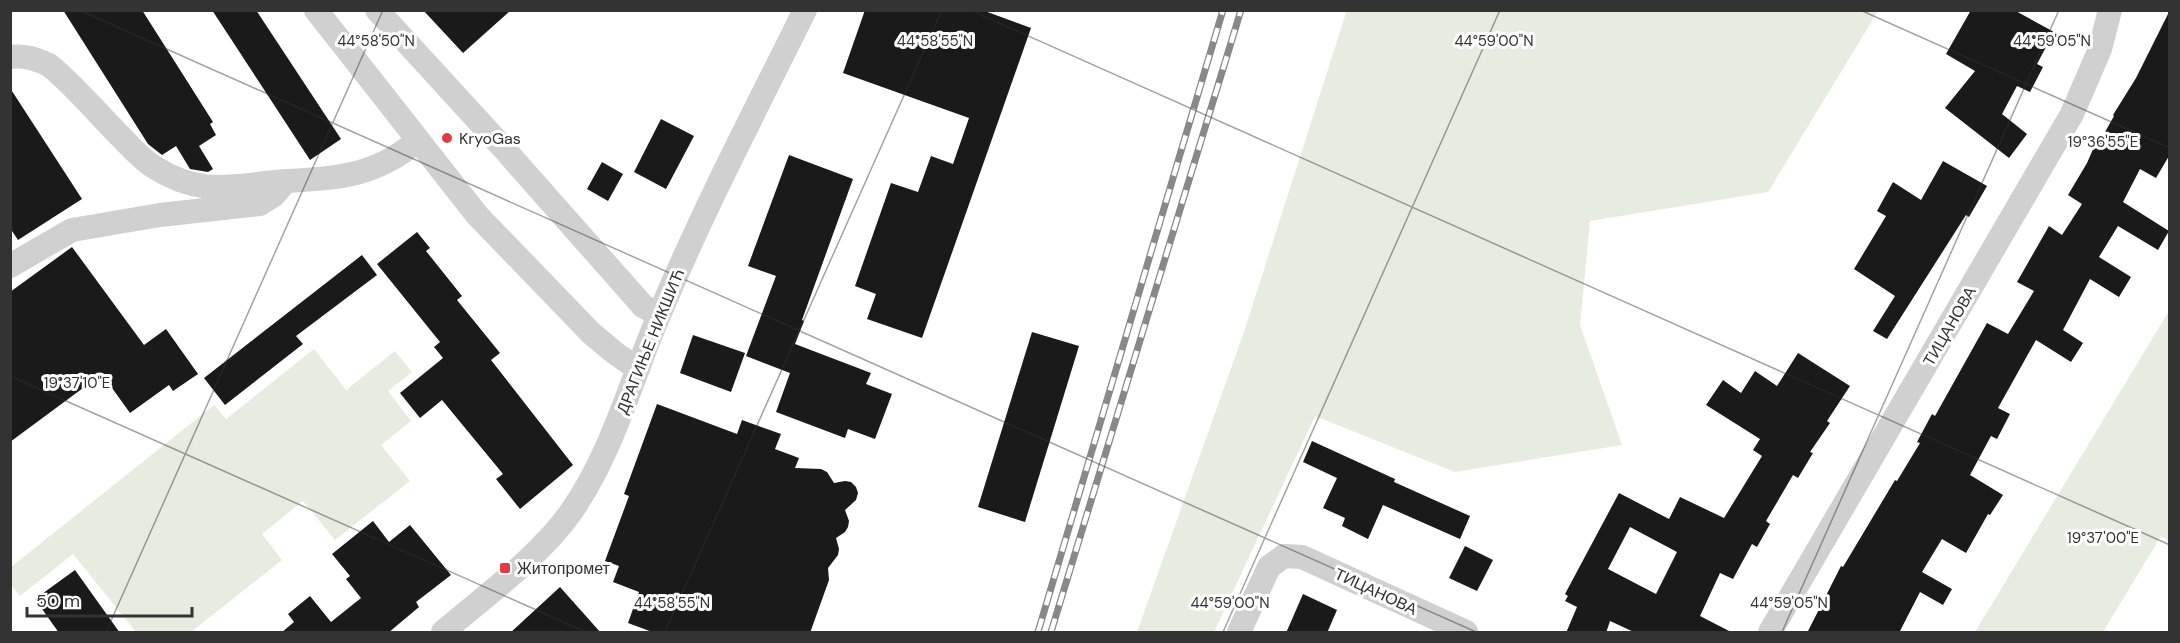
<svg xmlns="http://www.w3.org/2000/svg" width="2180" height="643" viewBox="0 0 2180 643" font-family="'DM Sans',sans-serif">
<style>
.green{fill:#e6ecdf}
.building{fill:#1a1a1a;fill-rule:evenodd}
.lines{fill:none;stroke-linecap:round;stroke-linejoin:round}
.minor{stroke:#d0d0d0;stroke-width:24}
.rail-casing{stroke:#888;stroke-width:7}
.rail{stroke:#fff;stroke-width:4.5;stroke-dasharray:14;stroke-linecap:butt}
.ticks{fill:none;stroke:#333;stroke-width:1.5;stroke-opacity:0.45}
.poi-dot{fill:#e63946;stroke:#fff;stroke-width:2}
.labels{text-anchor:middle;stroke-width:6;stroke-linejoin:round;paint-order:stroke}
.poi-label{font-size:16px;fill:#333;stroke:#fff;text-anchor:start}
.street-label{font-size:16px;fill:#333;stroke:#fff}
.ticks-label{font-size:15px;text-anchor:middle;fill:#333;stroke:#fff;stroke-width:6;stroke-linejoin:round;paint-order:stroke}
</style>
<rect width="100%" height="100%" fill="#fff"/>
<g class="green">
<polygon points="1347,10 1878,11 1768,192 1590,221 1580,325 1622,445 1455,472 1315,416 1214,632 1137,632 1244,332"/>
<polygon points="2169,311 2169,541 2161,536 2103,632 1975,632"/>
<polygon points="314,349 346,390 395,351 412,372 388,391 411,421 381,445 410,481 335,540 303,501 262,534 282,560 191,632 136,632 73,554 20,596 11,585 11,567 214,405 226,419"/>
</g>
<g class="building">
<polygon points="63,10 142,10 213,122 210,124 216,135 199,146 213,169 208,172 190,169 176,146 162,155 148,144"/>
<polygon points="212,10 256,10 341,139 310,160"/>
<polygon points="423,10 511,10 463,53"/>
<polygon points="865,10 982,10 1031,28 922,338 867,319 876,294 855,286 891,183 918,192 931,156 953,164 969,118 843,73"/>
<polygon points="1971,10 2014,10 2054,32 2037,64 2043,67 2030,92 2017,86 2002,114 2027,134 2009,158 1945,108 1975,71 1946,54"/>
<polygon points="2169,12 2169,156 2156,178 2140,169 2123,202 2169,231 2158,250 2118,226 2099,257 2131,277 2119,297 2090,279 2063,330 2083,343 2071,362 2036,340 1998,408 2010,414 1997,439 1991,436 1970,475 2003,495 1990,515 1988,514 1966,553 1942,539 1922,572 1952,589 1943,605 1920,592 1899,633 1807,633 1841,566 1843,567 1895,480 1897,481 1920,443 1917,442 1932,414 1935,416 1987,323 2008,334 2034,291 2017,282 2049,226 2062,235 2082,204 2068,195 2087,163 2094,147 2096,148 2114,116 2113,115 2136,78"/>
<polygon points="10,88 82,199 18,240 10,228"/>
<polygon points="661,119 694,136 666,189 634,172"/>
<polygon points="789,155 853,179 802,320 804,321 795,344 871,373 866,384 892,394 875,439 848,429 845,438 776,412 790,373 746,356 776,276 748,266"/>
<polygon points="1943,161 1987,186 1969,217 1966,215 1887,339 1873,331 1895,296 1854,269 1886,216 1877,211 1893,182 1921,200"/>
<polygon points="602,162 623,174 608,201 587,189"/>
<polygon points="417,232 430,248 426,251 462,296 457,300 500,353 491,360 573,465 520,509 496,479 503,474 442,400 420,418 400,393 443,358 434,347 440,342 377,264"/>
<polygon points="72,247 144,345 166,329 198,374 173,391 169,385 130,413 102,374 10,442 10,292"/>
<polygon points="362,255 377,275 296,336 303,344 225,405 204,378"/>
<polygon points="1032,332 1079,346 1025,522 978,507"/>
<polygon points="693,335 745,353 731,392 680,373"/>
<path d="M1798 353 1850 386 1827 421 1830 423 1810 452 1813 453 1798 478 1793 475 1766 521 1770 524 1757 547 1752 544 1733 579 1720 573 1700 616 1733 633H1636L1610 621 1606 633H1566L1577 607 1565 601 1568 596 1565 594 1619 493 1669 519 1680 497 1724 518 1762 456 1753 450 1760 439 1706 405 1723 380 1741 393 1755 371 1777 386ZM1630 527 1677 552 1656 594 1608 569Z"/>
<polygon points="657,404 737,434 742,420 781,434 775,449 799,458 795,468 821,469 827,472 834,483 845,481 851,482 856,487 858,493 856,500 845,510 849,521 848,527 845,532 836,538 839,549 838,555 828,568 829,580 810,633 655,633 628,623 639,592 613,582 619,566 605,561 629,496 624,494"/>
<polygon points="1312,441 1395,479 1394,482 1470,516 1460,539 1383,505 1368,539 1342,526 1345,518 1323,508 1337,478 1303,462"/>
<polygon points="373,521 389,542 410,525 451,575 416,602 419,607 388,633 281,633 294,622 288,614 310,596 331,622 361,598 346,579 350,576 332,554"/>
<polygon points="1465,546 1493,560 1477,591 1449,578"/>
<polygon points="75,570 120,633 59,633 35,599"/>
<polygon points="560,587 601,633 510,633"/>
<polygon points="1303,594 1337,610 1327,633 1286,633"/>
</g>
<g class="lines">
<g class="minor">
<polyline points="316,10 477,215 591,333 615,353 638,369"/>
<polyline points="377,10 506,151 643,306 659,315"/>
<path d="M10 57C25 55 36 59 49 65 75 86 97 113 120 136 131 147 141 159 154 167 203 198 233 185 286 181 338 178 377 176 418 140"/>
<polyline points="10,266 72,230 160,215 260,204 274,195 286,181"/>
<path d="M443 632C484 597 540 556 571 512 613 452 631 379 660 313 703 210 755 111 805 10"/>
<polyline points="1239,632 1269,567 1284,556 1302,557 1466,632"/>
<polyline points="1770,632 2072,114 2100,49 2110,10"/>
</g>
<g class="rail-casing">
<g id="rail">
<polyline points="1038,632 1223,10"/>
<polyline points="1051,632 1241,10"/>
</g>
</g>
<use href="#rail" class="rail"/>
</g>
<path class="ticks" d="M79 10 1476 632M970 10 2170 545M1860 10 2170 148M10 376 586 632M106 632 383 10M665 632 942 10M1223 632 1500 10M1782 632 2059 10"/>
<g class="poi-dot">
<circle cx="447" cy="138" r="6"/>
<rect x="499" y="562" width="12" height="12" rx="3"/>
</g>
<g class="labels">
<g class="poi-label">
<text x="459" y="144">KryoGas</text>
<text x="517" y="574">Житопромет</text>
</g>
<g class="street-label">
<text transform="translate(1949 326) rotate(-60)" y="6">ТИЦАНОВА</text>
<text transform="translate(650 341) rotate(-68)" y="6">ДРАГИЊЕ НИКШИЋ</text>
<text transform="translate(1376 591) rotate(25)" y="6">ТИЦАНОВА</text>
</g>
</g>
<g class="ticks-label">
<text x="376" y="46">44°58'50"N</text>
<text x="935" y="46">44°58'55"N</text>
<text x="1494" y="46">44°59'00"N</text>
<text x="2052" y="46">44°59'05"N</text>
<text x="2103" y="147">19°36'55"E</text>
<text x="77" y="388">19°37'10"E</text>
<text x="2103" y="543">19°37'00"E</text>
<text x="672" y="608">44°58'55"N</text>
<text x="1230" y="608">44°59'00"N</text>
<text x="1789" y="608">44°59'05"N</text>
</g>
<rect width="2180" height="643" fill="none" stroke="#333333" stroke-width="24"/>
<path d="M27 607v9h165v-9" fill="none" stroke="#333333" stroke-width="3"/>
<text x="36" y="607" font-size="18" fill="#333333" stroke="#ffffff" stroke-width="4.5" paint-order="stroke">50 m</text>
</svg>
